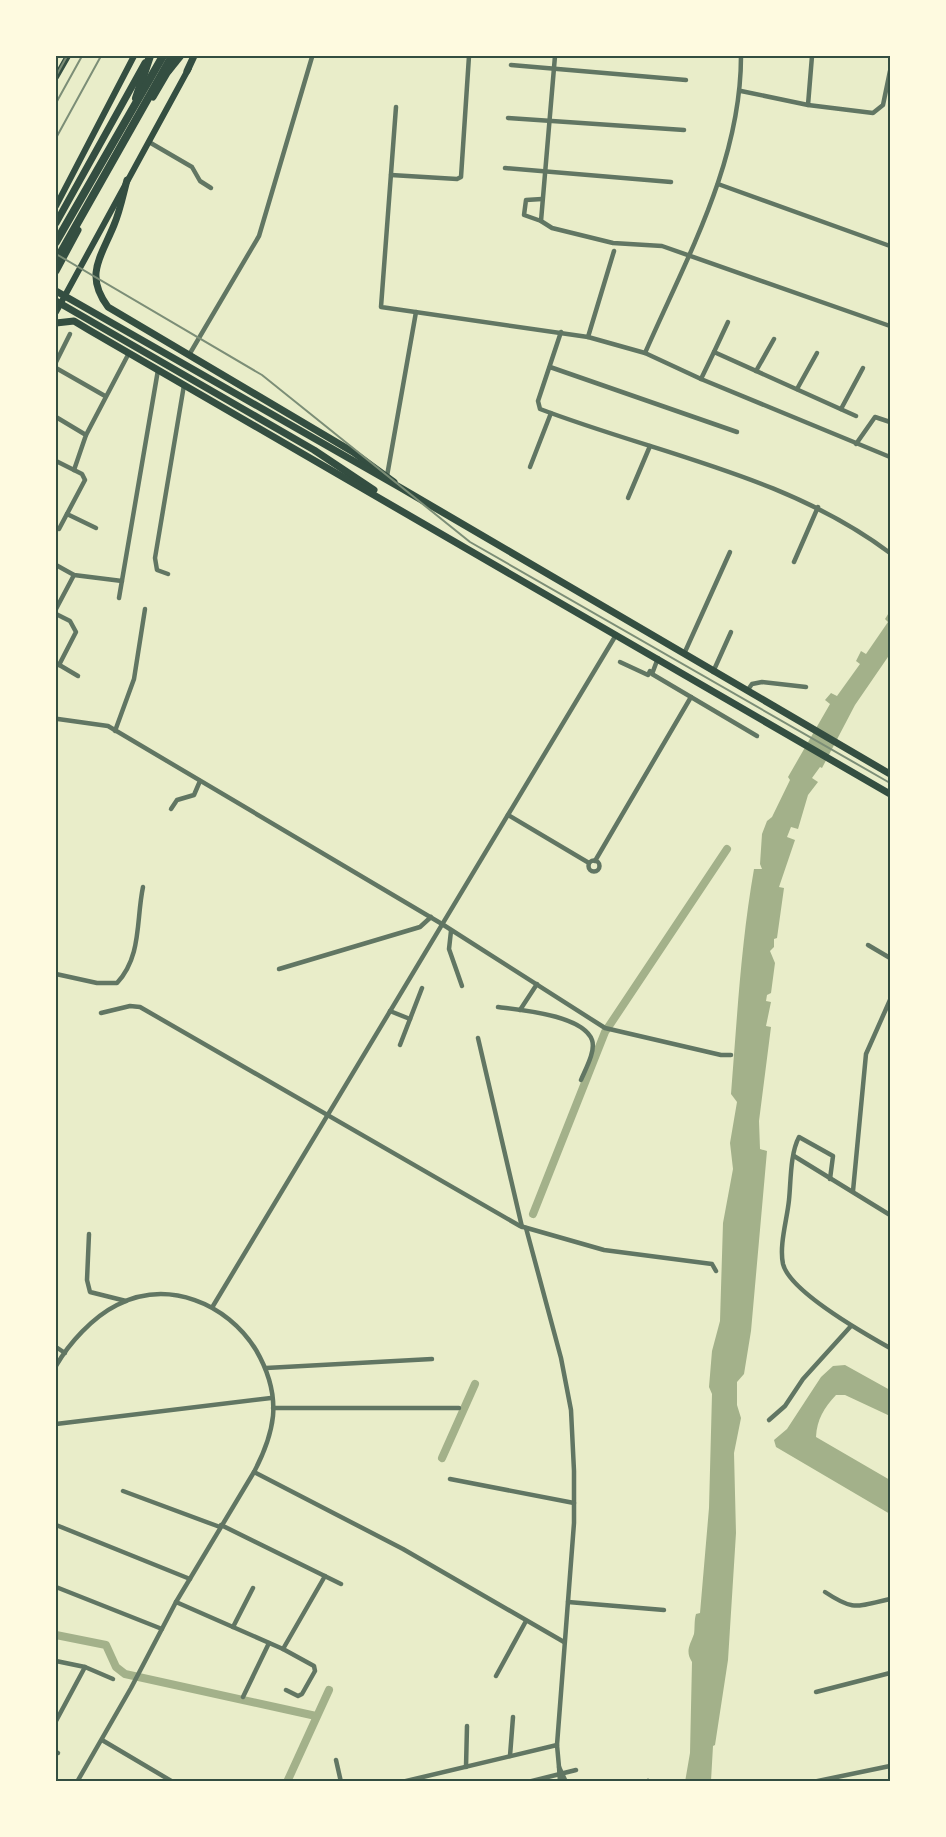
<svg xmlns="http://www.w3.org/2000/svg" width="946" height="1837" viewBox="0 0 946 1837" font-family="Rubik,sans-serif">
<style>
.water{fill:#a3b18a}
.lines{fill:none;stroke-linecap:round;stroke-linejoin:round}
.canal{stroke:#a3b18a;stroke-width:8}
.minor{stroke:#617663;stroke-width:4.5}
.secondary{stroke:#344e41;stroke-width:6}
.primary{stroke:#344e41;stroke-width:7}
.trunk{stroke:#344e41;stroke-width:7}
.motorway{stroke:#344e41;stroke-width:8}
.rail{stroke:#7c8e77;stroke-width:2}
.neatline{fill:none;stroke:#344e41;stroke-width:2}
</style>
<rect width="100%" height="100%" fill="#e9edc9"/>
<g class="water">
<path d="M890 611V654L855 705 822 768 820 767 812 778 818 782 808 795 798 829 791 827 787 837 795 840 779 887 784 888 777 938 774 939V947L770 951 775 963 771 993 767 995 766 1001 771 1002 766 1026 771 1027 759 1121 760 1149 767 1151 751 1331 744 1374 737 1382V1405L741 1418 734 1453 736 1533 728 1660 715 1745 713 1746 711 1781 685 1782 690 1753 692 1662C685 1651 690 1645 694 1634 695 1629 694 1620 696 1614L700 1613 709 1508 712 1394 709 1387 712 1351 720 1321 723 1223 733 1169 730 1143 737 1102 731 1094C737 1019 741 943 754 869H762L760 864 762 834 767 821 772 817 790 780 788 777 830 704 825 700 831 693 837 696 860 664 856 661 861 651 866 654 888 622 885 619Z"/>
<path d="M845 1365 890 1390V1416L845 1395H836C824 1408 817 1419 816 1437L890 1480V1514L776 1447 774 1440 787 1429 821 1377 833 1366Z"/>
</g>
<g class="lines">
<g class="canal">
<polyline points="533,1214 605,1032 727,849"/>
<polyline points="442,1458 475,1384"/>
<polyline points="56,1635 106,1645 116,1667 125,1674 316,1716"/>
<polyline points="287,1782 329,1690"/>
</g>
<g class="minor">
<polyline points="555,56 541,221 552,228 613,243 662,246 890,326"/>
<polyline points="511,65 686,80"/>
<polyline points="741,91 808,105 873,113 883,105 890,71"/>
<polyline points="808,105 812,56"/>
<polyline points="396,107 381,307 588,337 645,353 701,379 890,457"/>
<polyline points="508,118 684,130"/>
<polyline points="149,142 192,167 200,181 211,188"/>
<polyline points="505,168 671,182"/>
<polyline points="391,175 457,179 461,177 469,56"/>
<polyline points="718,184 890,246"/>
<polyline points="541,221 524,215 526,200 542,199"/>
<path d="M561 332 538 401 540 409C658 454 788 476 890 553"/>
<polyline points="588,337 614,251"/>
<polyline points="714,352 728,322"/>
<path d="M645 353C687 257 741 162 741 56"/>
<polyline points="189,355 259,236 312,57"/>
<polyline points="56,362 70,334"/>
<polyline points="550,367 737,432"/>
<polyline points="56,368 105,396"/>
<polyline points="756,371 774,339"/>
<polyline points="701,379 714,352 856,416"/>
<polyline points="797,389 817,353"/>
<polyline points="841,409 863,368"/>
<polyline points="56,417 86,435 74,470"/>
<polyline points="86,435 129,353"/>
<polyline points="856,444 875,417 890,422"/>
<polyline points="56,461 82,474 85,480 59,529"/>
<polyline points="530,467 551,413"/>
<polyline points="387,476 416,312"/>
<polyline points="628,498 650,446"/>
<polyline points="67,514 96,528"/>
<polyline points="794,562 818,507"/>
<polyline points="56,565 74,575 122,581"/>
<polyline points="168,574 157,570 155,558 184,385"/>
<polyline points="119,598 158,370"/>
<polyline points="56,609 74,575"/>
<polyline points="56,614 70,621 76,632 59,665"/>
<polyline points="684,654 730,552"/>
<polyline points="658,658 652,674 757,736"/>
<polyline points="620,662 648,675 650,671"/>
<polyline points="56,663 78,676"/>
<polyline points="713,672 731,632"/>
<polyline points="747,691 752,684 762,682 806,687"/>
<polyline points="58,719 108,726 442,924 605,1028 721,1055 731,1055"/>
<polyline points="115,731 134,679 145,609"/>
<polyline points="171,809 177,800 194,795 200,781"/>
<polyline points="508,815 589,863"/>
<circle cx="594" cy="866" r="5.5"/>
<polyline points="595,861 691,697"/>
<polyline points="451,931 449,949 462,986"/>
<polyline points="868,945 890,958"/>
<polyline points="279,969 420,927 431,917"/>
<path d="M56 974 97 983H117C142 956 136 920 143 887"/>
<path d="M498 1007C520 1010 583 1015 592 1040 596 1051 585 1070 581 1080"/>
<polyline points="520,1010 537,984"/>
<polyline points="390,1011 410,1019"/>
<polyline points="101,1013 130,1006 140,1007 520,1226 604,1250 712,1264 716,1271"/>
<polyline points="478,1038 522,1227"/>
<polyline points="400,1045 422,988"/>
<polyline points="794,1156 890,1215"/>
<path d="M830 1179 833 1156 799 1137C790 1154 791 1181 789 1200 787 1220 779 1245 783 1264 790 1292 865 1334 890 1348"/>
<polyline points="853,1191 866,1054 890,1000"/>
<polyline points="526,1228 561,1358 571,1410 574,1471 574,1523 557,1745 559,1767"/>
<polyline points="89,1234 87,1280 90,1292 126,1301"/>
<polyline points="213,1306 616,635"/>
<polyline points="56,1347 65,1353"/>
<path d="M56 1366C69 1343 93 1317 117 1305 168 1279 227 1303 256 1350 267 1369 275 1393 273 1416 271 1435 263 1455 254 1472L176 1602 131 1688 77 1782"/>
<polyline points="266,1368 432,1359"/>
<polyline points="273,1408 459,1408"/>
<polyline points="769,1420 785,1406 803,1379 851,1326"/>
<polyline points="56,1424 271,1398"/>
<polyline points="254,1472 403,1549 564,1642"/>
<polyline points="450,1479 574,1503"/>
<polyline points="123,1491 220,1527"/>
<polyline points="56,1525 190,1579"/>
<polyline points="221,1525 341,1584"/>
<polyline points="56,1587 162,1629"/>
<path d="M825 1592C855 1612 857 1606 890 1599"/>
<polyline points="176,1602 283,1649 314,1666 315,1671 302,1694 298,1696 286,1690"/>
<polyline points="568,1602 664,1610"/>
<polyline points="233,1627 253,1588"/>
<polyline points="283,1649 325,1576"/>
<polyline points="56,1661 85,1667 113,1679"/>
<polyline points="496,1676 526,1621"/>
<polyline points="816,1692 890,1673"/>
<polyline points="243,1697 269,1643"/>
<polyline points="56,1721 85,1667"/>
<polyline points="102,1740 173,1782"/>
<polyline points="56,1752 58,1753"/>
<polyline points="510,1756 513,1717"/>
<polyline points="336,1760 341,1782"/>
<polyline points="466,1767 467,1726"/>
<polyline points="402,1782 557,1745"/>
<polyline points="528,1782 576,1770"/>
<polyline points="560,1782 559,1767 566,1782"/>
<polyline points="647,1782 648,1781"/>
<polyline points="813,1782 890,1766"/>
</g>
<g class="secondary">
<polyline points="56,77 68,56"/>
<polyline points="56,206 134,56"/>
<polyline points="56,312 189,68"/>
</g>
<g class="primary">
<path d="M127 180C123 195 120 211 114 225 101 257 84 275 108 307L353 452 394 482"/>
<polyline points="56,291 401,488 890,774"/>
<polyline points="56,301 314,450 374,490"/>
<polyline points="56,323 74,321 89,330 890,794"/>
</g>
<g class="trunk">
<polyline points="187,71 194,56"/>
<polyline points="153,97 170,68"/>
<polyline points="56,223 145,63"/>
<polyline points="56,271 78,230"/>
</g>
<g class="motorway">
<polyline points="168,71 180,56"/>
<polyline points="136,98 150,56"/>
<polyline points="56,242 163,56"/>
<polyline points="56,261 172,56"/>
</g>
<g class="rail">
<polyline points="56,76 67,56"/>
<polyline points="56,103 82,56"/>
<polyline points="56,138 101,56"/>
<polyline points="56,254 262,375 470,542 890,783"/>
</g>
</g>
<rect width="946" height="1837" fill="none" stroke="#fefae0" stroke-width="114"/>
<rect x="57" y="57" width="832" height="1723" class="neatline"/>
</svg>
